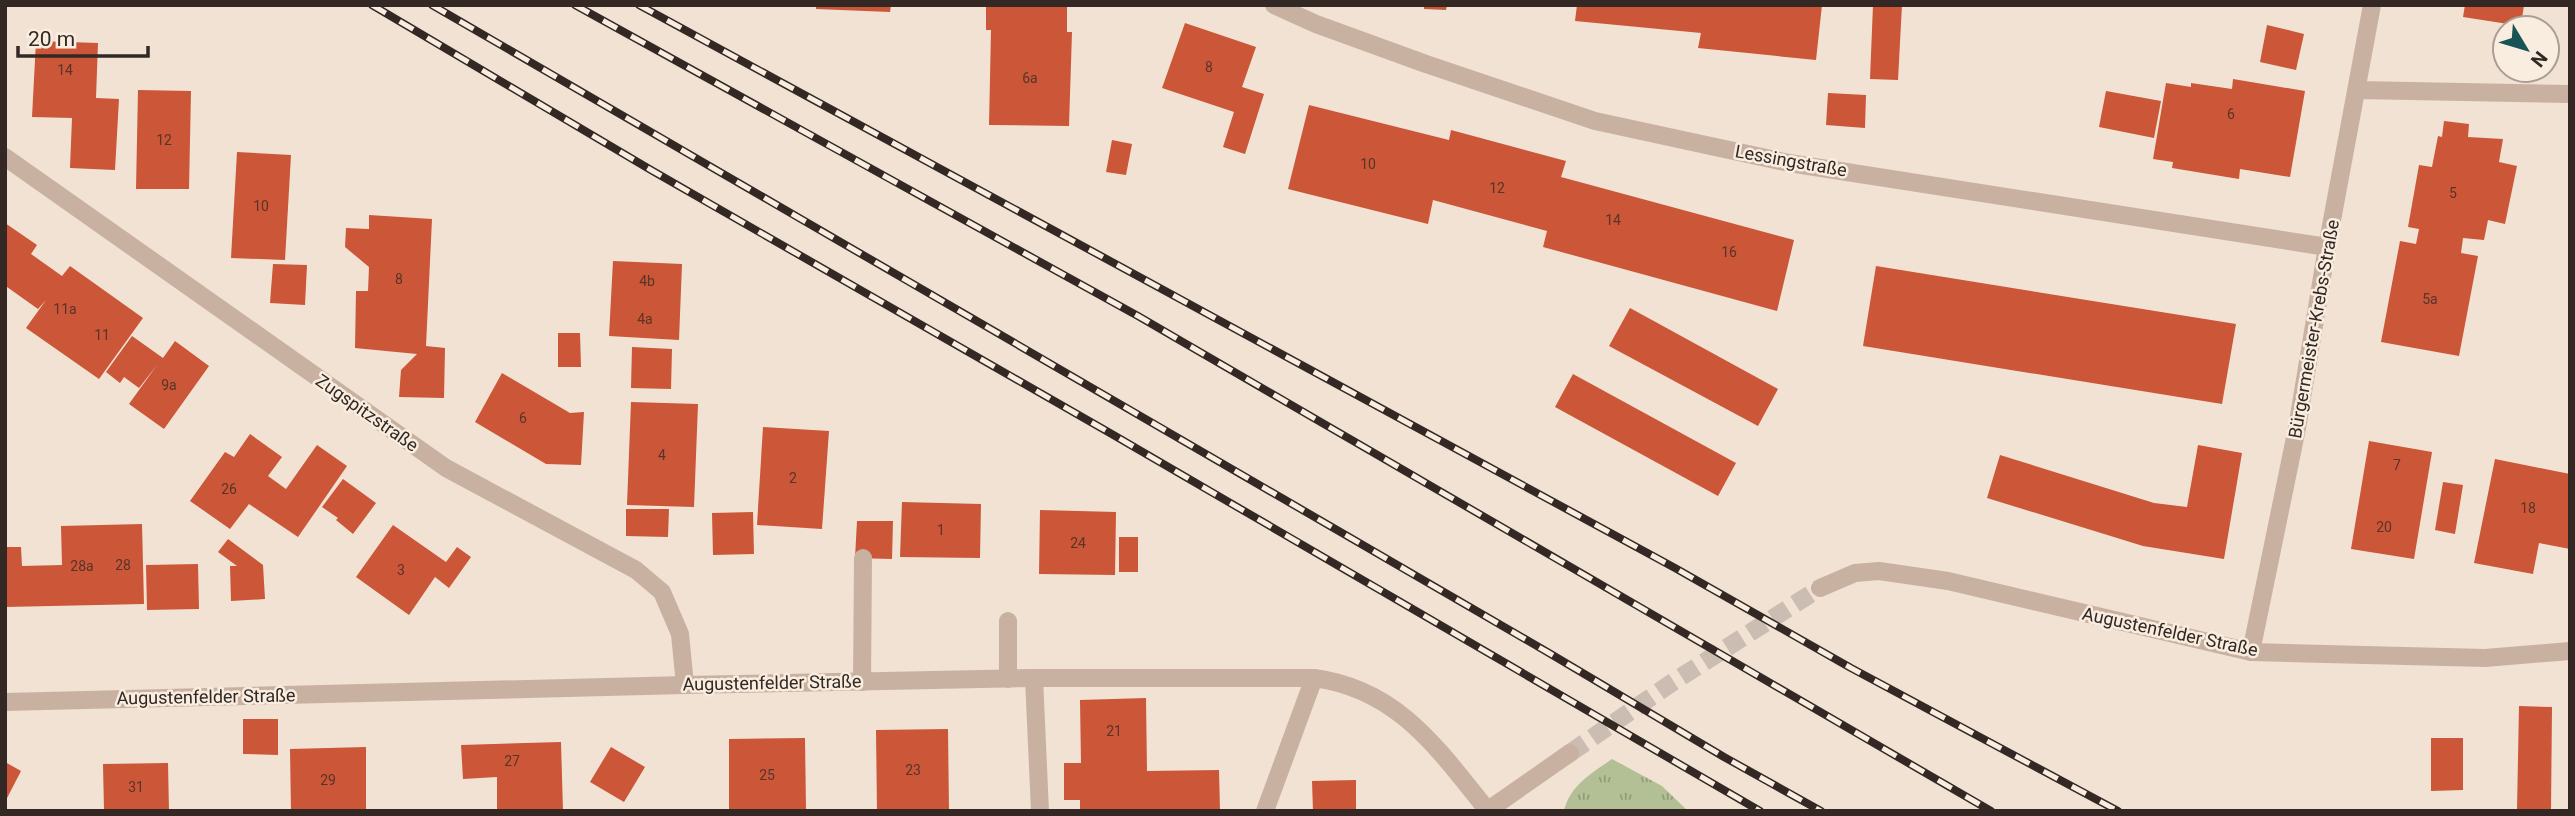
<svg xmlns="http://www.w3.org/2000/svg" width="2575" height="816" viewBox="0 0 2575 816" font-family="Roboto,sans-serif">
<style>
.grass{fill:url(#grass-tufts)}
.building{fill:#cb5638}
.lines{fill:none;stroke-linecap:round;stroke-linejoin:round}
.minor-tunnel{stroke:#cbbdb1;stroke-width:18;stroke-dasharray:18 9;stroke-linecap:butt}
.minor{stroke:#c9b1a1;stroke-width:18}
.rail-casing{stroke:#332824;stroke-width:8}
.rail{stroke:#f9ede0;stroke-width:5;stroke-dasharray:16;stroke-linecap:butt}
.labels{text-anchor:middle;stroke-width:5;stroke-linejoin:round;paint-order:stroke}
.number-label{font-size:14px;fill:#593429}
.street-label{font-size:18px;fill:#332824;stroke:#f9ede0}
</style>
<defs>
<pattern id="grass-tufts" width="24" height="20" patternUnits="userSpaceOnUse" patternTransform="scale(1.75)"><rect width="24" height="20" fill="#b3c095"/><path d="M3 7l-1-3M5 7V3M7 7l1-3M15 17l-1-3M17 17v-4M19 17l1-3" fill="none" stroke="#929c79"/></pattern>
</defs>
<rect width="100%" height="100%" fill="#f1e2d4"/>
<path class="grass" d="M1612 759 1662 786 1688 811H1564C1570 785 1592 773 1612 759Z"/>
<g class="building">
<polygon points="816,5 891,5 890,12 816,9"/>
<polygon points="986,5 1067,5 1067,32 1072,32 1069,126 989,125 991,30 986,30"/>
<polygon points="1424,5 1447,5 1446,10 1424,9"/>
<polygon points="1577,5 1822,5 1816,60 1698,48 1701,33 1575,21"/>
<polygon points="1873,5 1902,5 1898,80 1870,79"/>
<polygon points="2465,5 2524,5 2521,26 2463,17"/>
<polygon points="1185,23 1256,47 1242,87 1264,94 1245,154 1223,147 1234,112 1162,88"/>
<polygon points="2267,25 2304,34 2296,70 2260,62"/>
<polygon points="36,41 98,43 96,98 119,99 115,170 70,168 72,118 32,117"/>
<polygon points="2233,79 2305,91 2290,177 2240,169 2239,179 2172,168 2173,162 2153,159 2166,83 2191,87 2191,83 2232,89"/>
<polygon points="138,90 191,91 189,189 136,189"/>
<polygon points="2106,91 2161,101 2154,138 2099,127"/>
<polygon points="1828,93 1866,95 1865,128 1826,125"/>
<polygon points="1309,105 1449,140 1451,130 1566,161 1561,177 1794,240 1777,311 1543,247 1547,231 1433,200 1428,224 1288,189"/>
<polygon points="2444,121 2469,124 2468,137 2503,139 2499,162 2517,166 2505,224 2488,220 2484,240 2463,238 2461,253 2478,256 2459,356 2381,342 2400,241 2416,244 2419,229 2408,227 2419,165 2432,167 2438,136 2442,137"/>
<polygon points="1112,140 1132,144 1126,175 1106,172"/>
<polygon points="237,152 291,155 285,260 231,258"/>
<polygon points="369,215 432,219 426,346 445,348 444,398 399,397 401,370 417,354 355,348 356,291 368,291 369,267 345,247 346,228 369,229"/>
<polygon points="5,223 37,245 31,254 62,276 70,266 143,318 99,379 26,328 46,300 38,309 7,287 5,290"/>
<polygon points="613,261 682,264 679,340 609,336"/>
<polygon points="273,264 307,265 305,305 270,303"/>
<polygon points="1876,266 2236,324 2222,404 1863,346"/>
<polygon points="1630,308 1778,389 1758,426 1609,346"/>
<polygon points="558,333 580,333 581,367 558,367"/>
<polygon points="132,336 163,358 175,341 209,366 164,429 129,404 157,365 139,388 124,377 120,383 106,372"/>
<polygon points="632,347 672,349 671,389 631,388"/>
<polygon points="502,373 570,413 584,412 581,465 546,464 475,422"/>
<polygon points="1573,374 1736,463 1718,496 1555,407"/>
<polygon points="631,402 698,404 694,507 627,505"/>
<polygon points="763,427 829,431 822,529 757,525"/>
<polygon points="250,434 282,457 268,476 286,489 317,445 347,466 298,537 249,504 230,529 190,501 225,452 234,457"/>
<polygon points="2369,441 2432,452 2414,559 2351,549"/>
<polygon points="2198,445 2242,453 2224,559 2143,546 1987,498 2000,455 2154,503 2187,507"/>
<polygon points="2495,459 2570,474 2570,549 2539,543 2533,574 2474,563"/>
<polygon points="343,479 376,503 353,534 336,520 338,518 322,507"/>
<polygon points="2443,482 2463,485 2455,534 2435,530"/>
<polygon points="902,502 981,504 980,558 900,557"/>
<polygon points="626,509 669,509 668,537 626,536"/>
<polygon points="1040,510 1116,512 1115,575 1039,574"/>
<polygon points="753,512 754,554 713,555 712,513"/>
<polygon points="857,521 893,521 892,559 855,558"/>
<polygon points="142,524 144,604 5,607 5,547 21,547 22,566 62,565 61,526"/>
<polygon points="393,525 446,562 457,547 471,557 449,588 435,577 409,615 356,577"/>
<rect x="1119" y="537" width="19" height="35"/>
<polygon points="228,539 263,565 265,599 231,601 230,566 237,566 218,552"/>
<polygon points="198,564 199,609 147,610 146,565"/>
<polygon points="1146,698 1147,771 1219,770 1220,811 1080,811 1080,800 1064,800 1064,763 1081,763 1080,700"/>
<polygon points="2519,706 2552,707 2551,811 2517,811"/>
<polygon points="243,719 278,719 278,755 243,754"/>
<polygon points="948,729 949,811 877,811 876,730"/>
<polygon points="805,738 806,811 729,811 729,739"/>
<polygon points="2431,738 2463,738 2463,790 2431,791"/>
<polygon points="561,742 563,811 497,811 497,777 463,779 461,745"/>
<polygon points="366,747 366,811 291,811 290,749"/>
<polygon points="611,747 645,767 624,802 590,782"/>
<polygon points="5,762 21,771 5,802"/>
<polygon points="168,763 169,811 104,811 103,764"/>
<polygon points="1356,780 1356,811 1313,811 1312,781"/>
</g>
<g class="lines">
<polyline class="minor-tunnel" points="1570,753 1673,682 1820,588"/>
<g class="minor">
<polyline points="1274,5 1316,24 1426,64 1595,121 1789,163 2327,247"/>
<polyline points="2357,90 2570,94"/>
<polyline points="5,157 446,468 636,570 662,592 680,634 685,685"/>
<polyline points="1820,588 1855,573 1879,571 1948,581 2251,652 2485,658 2570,651"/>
<polyline points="2251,652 2297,428 2327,247 2372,5"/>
<polyline points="1034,678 1040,811"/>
<polyline points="1008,679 1008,621"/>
<polyline points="862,682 863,558"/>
<path d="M5 702 685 685 1034 678H1314C1398 689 1438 749 1488 811"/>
<polyline points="1265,811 1314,678"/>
<polyline points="1487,811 1570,753"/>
</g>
<g class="rail-casing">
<g id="rail">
<polyline points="372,5 651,170 1110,433 1760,811"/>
<polyline points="432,5 1549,653 1724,757 1821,811"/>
<polyline points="575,5 1138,316 1991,811"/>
<polyline points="639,5 1675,568 1851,668 2118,811"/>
</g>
</g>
<use href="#rail" class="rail"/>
</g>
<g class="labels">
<g class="number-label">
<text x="1209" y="72">8</text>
<text x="65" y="75">14</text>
<text x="1030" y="83">6a</text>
<text x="2231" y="119">6</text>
<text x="164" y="145">12</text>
<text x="1368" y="169">10</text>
<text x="1497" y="193">12</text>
<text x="2453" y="198">5</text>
<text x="261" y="211">10</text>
<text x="1613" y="225">14</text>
<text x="1729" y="257">16</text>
<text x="399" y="284">8</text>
<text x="647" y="286">4b</text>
<text x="2430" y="304">5a</text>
<text x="65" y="314">11a</text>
<text x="645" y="324">4a</text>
<text x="102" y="340">11</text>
<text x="169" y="390">9a</text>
<text x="523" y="423">6</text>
<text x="662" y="460">4</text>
<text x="2397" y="470">7</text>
<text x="793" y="483">2</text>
<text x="229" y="494">26</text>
<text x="2528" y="513">18</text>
<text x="2384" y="532">20</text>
<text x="941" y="535">1</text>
<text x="1078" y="548">24</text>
<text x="123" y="570">28</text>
<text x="82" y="571">28a</text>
<text x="401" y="575">3</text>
<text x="1114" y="736">21</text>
<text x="512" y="766">27</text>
<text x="913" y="775">23</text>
<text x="767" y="780">25</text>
<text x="328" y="785">29</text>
<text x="136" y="792">31</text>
</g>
<g class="street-label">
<text transform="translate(1791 161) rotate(10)" y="6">Lessingstraße</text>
<text transform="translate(2314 329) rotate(-80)" y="6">Bürgermeister-Krebs-Straße</text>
<text transform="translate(367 413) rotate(35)" y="6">Zugspitzstraße</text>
<text transform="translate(2170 632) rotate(12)" y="6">Augustenfelder Straße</text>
<text transform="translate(772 683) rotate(-1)" y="6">Augustenfelder Straße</text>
<text transform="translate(206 697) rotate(-1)" y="6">Augustenfelder Straße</text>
</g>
</g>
<rect width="2575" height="816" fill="none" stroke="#332824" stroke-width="14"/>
<g transform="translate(2526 49) rotate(128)"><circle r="33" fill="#f9ede0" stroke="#aa9e95" stroke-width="2"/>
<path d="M0-5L12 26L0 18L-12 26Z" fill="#185455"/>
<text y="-10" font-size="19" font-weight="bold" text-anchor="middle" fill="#332824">N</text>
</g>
<path d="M18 46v10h130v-10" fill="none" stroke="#332824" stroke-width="3.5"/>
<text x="28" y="46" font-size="21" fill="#332824" stroke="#f9ede0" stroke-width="5" paint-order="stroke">20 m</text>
</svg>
